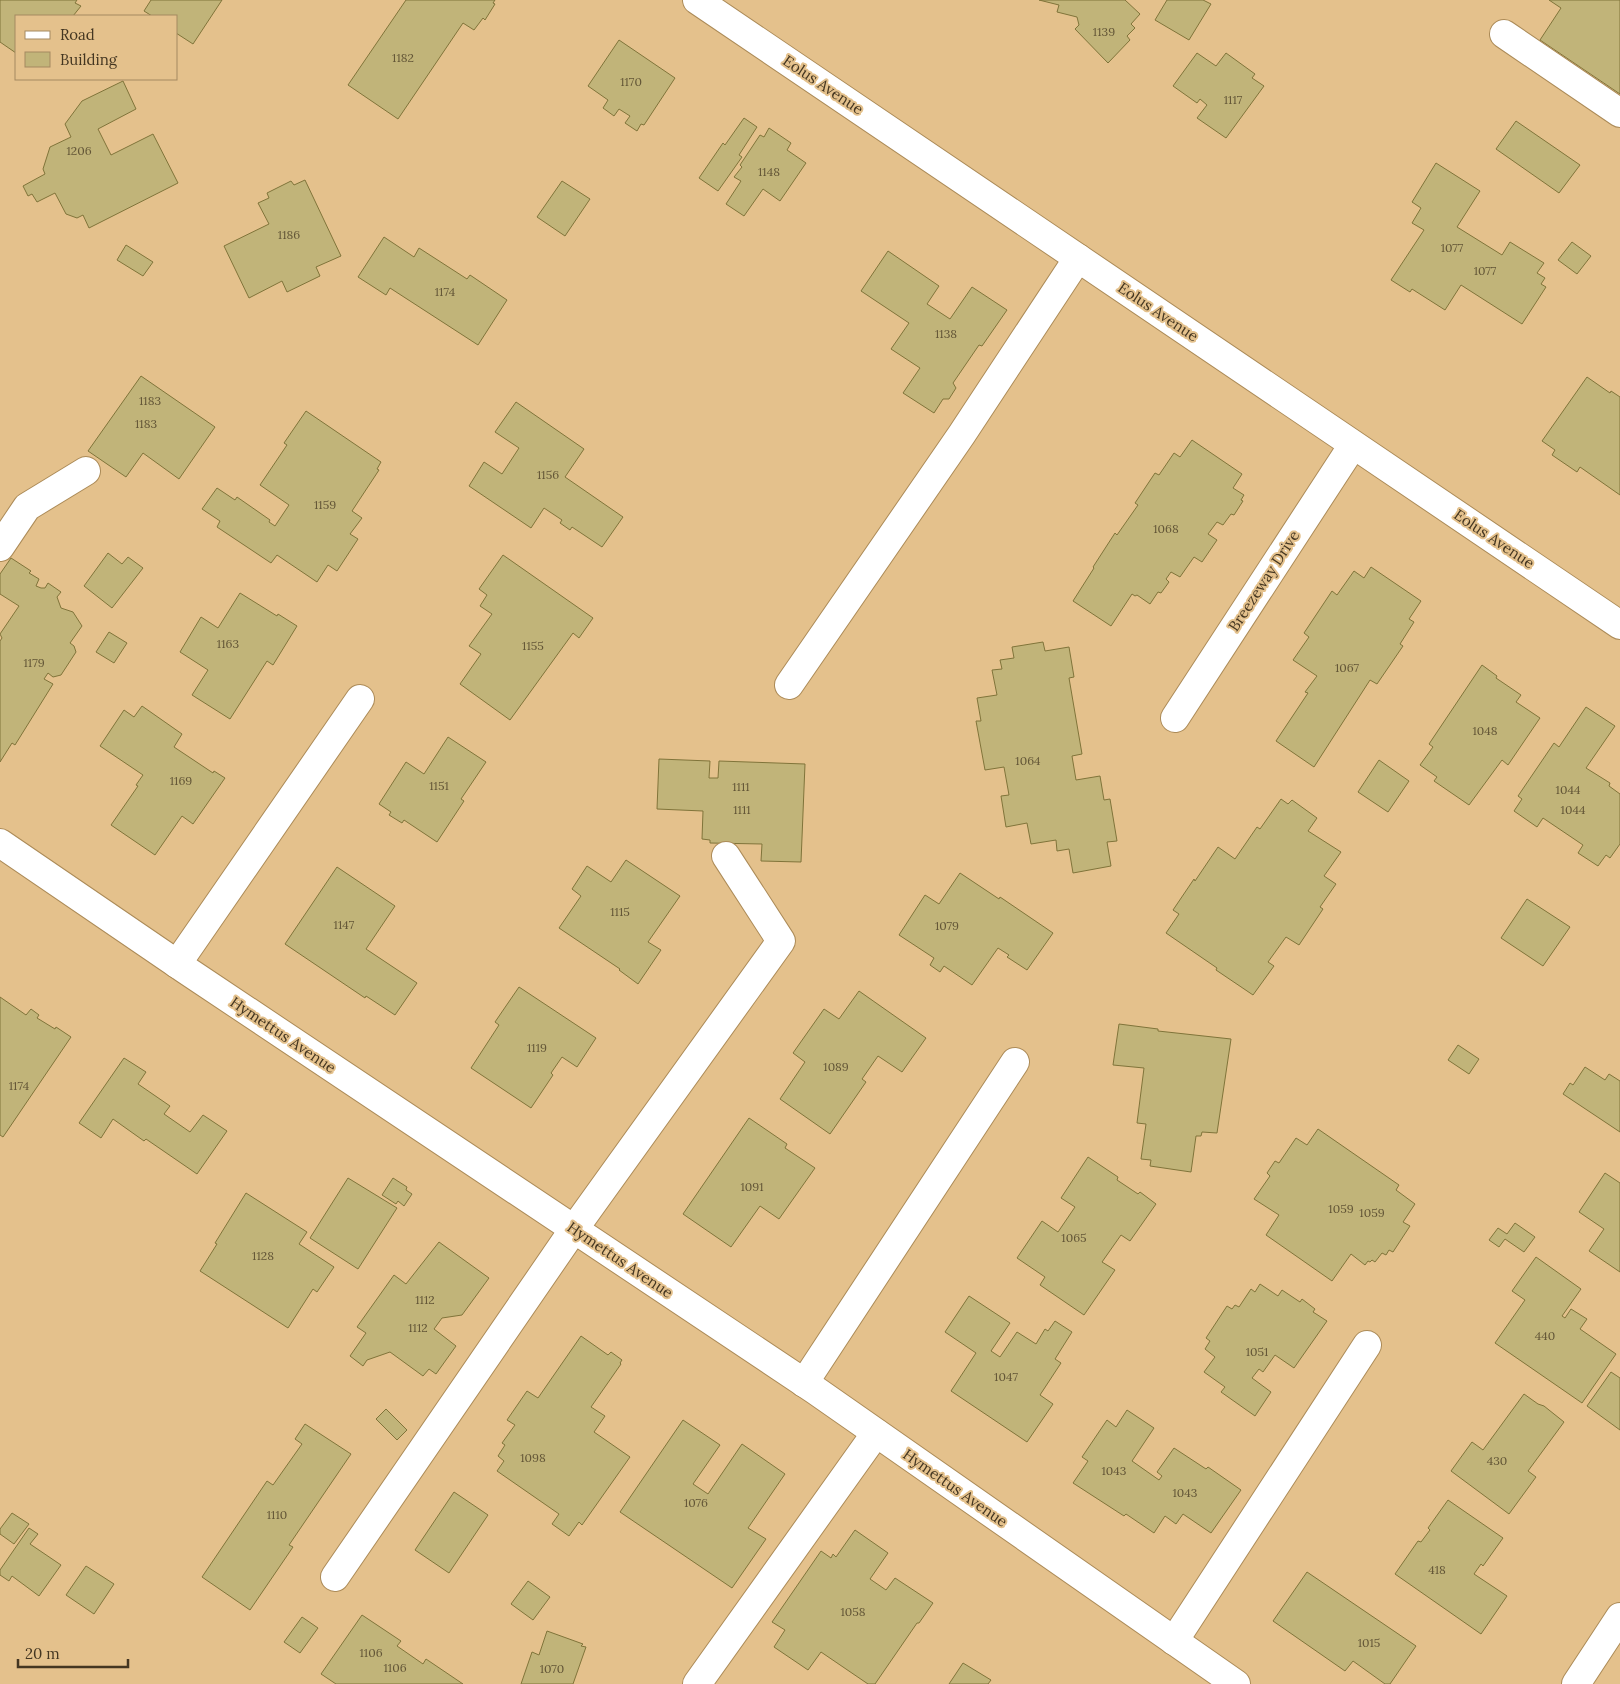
<svg xmlns="http://www.w3.org/2000/svg" width="1620" height="1684" viewBox="0 0 1620 1684" font-family="Lora,serif">
<style>
.building{fill:#c1b479;stroke:#80743a}
.lines{fill:none;stroke-linecap:round;stroke-linejoin:round}
.minor-casing{stroke:#ac8b58;stroke-width:30}
.minor{stroke:#fff;stroke-width:28}
.labels{text-anchor:middle;stroke-width:4;stroke-linejoin:round;paint-order:stroke}
.number-label{font-size:12px;fill:#635637}
.street-label{font-size:15px;fill:#443621;stroke:#e4c18c}
</style>
<rect width="100%" height="100%" fill="#e4c18c"/>
<g class="building">
<polygon points="0,0 77,0 75,3 81,6 73,16 16,16 16,53 0,42"/>
<polygon points="151,0 222,0 193,44 176,33 176,16 152,16 144,11"/>
<polygon points="406,0 495,0 493,3 495,4 485,20 483,18 474,30 463,23 398,119 348,85"/>
<polygon points="1039,0 1125,0 1140,14 1131,24 1135,28 1127,36 1130,40 1108,63 1075,29 1079,25 1077,17 1057,12 1059,5"/>
<polygon points="1167,0 1203,0 1211,4 1189,40 1155,20"/>
<polygon points="1549,0 1620,0 1620,94 1540,40 1561,8"/>
<polygon points="619,40 675,78 644,125 641,124 637,131 625,123 630,116 619,109 614,116 603,108 608,100 588,86"/>
<polygon points="1197,53 1216,66 1226,53 1255,74 1252,78 1264,86 1226,138 1197,118 1207,105 1200,99 1197,103 1173,86"/>
<polygon points="123,81 136,109 98,129 111,155 153,134 178,183 89,228 83,215 77,218 66,214 55,193 37,202 32,194 28,196 23,186 45,174 43,169 50,147 71,137 65,124 82,101"/>
<polygon points="744,118 757,127 739,155 742,157 718,191 699,178 723,143 725,145"/>
<polygon points="1516,121 1580,165 1559,193 1496,149"/>
<polygon points="769,128 791,143 787,150 806,163 780,201 763,189 744,216 726,204 741,181 734,177 742,167 740,165 760,135 764,137"/>
<polygon points="1436,163 1480,191 1457,227 1502,255 1510,242 1544,263 1537,273 1545,278 1541,284 1546,287 1522,324 1461,285 1445,310 1412,289 1410,292 1391,280 1424,230 1412,223 1421,208 1412,202"/>
<polygon points="305,180 341,256 316,267 320,276 287,292 282,281 249,298 224,246 269,224 258,203 269,198 267,193 291,181 294,185"/>
<polygon points="562,181 590,199 565,236 537,217"/>
<polygon points="384,237 414,257 419,248 467,279 470,275 507,300 478,345 390,288 386,295 358,277"/>
<polygon points="1572,242 1591,256 1577,274 1558,260"/>
<polygon points="126,245 153,262 143,276 117,260"/>
<polygon points="888,251 939,286 927,304 950,319 972,287 1007,310 982,346 979,345 953,383 956,388 949,399 943,399 934,413 903,393 920,368 891,349 909,323 861,291"/>
<polygon points="141,376 215,427 179,479 143,453 126,477 88,451"/>
<polygon points="1587,377 1610,393 1611,391 1620,397 1620,495 1580,467 1577,472 1552,455 1555,450 1542,441"/>
<polygon points="516,402 584,449 565,477 623,517 602,547 572,527 570,530 560,523 562,520 544,508 531,528 469,486 484,462 502,474 519,448 495,432"/>
<polygon points="306,411 381,462 377,469 379,470 352,511 362,518 350,534 358,539 337,571 328,565 317,582 277,555 271,563 217,527 220,521 202,509 217,488 235,500 237,497 270,520 269,522 275,526 289,505 260,485 287,445 284,443"/>
<polygon points="1192,440 1242,474 1233,488 1244,495 1241,500 1243,501 1234,515 1231,514 1223,525 1217,522 1208,534 1217,540 1202,562 1194,557 1180,577 1171,572 1166,579 1169,582 1161,593 1158,592 1150,604 1137,595 1135,596 1132,594 1111,626 1073,601 1094,568 1093,567 1115,533 1117,535 1138,505 1135,503 1155,473 1159,475 1174,453 1180,457"/>
<polygon points="108,553 122,564 128,557 143,568 112,608 84,586"/>
<polygon points="503,555 593,618 579,638 573,633 510,720 460,684 481,654 469,646 492,614 480,606 487,595 479,589"/>
<polygon points="11,558 31,571 29,573 39,579 36,586 41,588 45,588 48,583 61,592 57,597 61,608 73,612 82,626 70,643 74,646 76,652 61,675 53,677 48,673 44,679 53,684 15,745 12,743 0,762 0,641 2,638 0,634 19,606 0,594 0,574"/>
<polygon points="1371,567 1421,601 1409,619 1414,622 1400,644 1403,646 1377,684 1370,680 1314,767 1276,741 1308,693 1305,692 1317,676 1293,660 1309,637 1304,633 1332,591 1337,595 1354,571 1364,578"/>
<polygon points="240,593 277,616 278,614 297,626 273,665 267,661 230,719 192,695 208,670 180,652 201,617 218,628"/>
<polygon points="109,632 127,643 114,663 96,652"/>
<polygon points="1043,642 1045,651 1069,647 1074,677 1069,678 1082,754 1072,756 1076,780 1100,776 1104,800 1110,799 1117,841 1107,842 1111,866 1073,873 1069,849 1057,851 1056,840 1031,844 1027,823 1006,827 1001,796 1009,795 1004,767 985,770 976,721 981,721 977,698 997,695 992,670 1002,669 1000,660 1014,658 1012,647"/>
<polygon points="1482,665 1497,676 1496,678 1521,695 1516,702 1540,718 1508,765 1502,760 1469,805 1434,781 1437,777 1420,765 1433,747 1429,744"/>
<polygon points="142,706 182,734 174,747 213,773 214,771 225,778 193,824 182,816 155,855 111,825 138,786 136,785 143,775 100,746 124,710 134,717"/>
<polygon points="1586,707 1615,726 1586,768 1610,783 1609,786 1620,794 1620,844 1610,858 1606,855 1598,866 1578,853 1583,845 1543,818 1537,827 1514,811 1522,799 1518,796 1554,743 1559,747"/>
<polygon points="448,737 486,762 461,799 464,801 437,842 404,820 402,823 389,815 391,812 379,804 406,762 424,774"/>
<polygon points="659,759 710,761 709,778 718,778 719,761 805,764 801,862 761,861 762,844 710,843 710,840 702,839 703,811 657,809"/>
<polygon points="1379,760 1409,781 1388,812 1358,792"/>
<polygon points="1281,799 1288,804 1292,800 1317,818 1308,831 1341,852 1324,876 1336,884 1320,907 1323,909 1299,945 1286,937 1268,962 1274,966 1253,995 1216,970 1217,968 1166,933 1179,914 1173,910 1194,879 1195,881 1218,847 1235,859 1257,827 1260,829"/>
<polygon points="626,860 680,896 648,942 661,950 638,984 619,970 620,969 559,928 581,896 572,889 587,866 611,882"/>
<polygon points="337,867 395,906 366,949 417,983 395,1015 366,996 365,998 285,944"/>
<polygon points="960,873 999,899 1000,897 1053,933 1027,970 1007,957 1009,955 998,948 972,985 944,966 940,972 930,965 934,958 899,935 925,895 939,904"/>
<polygon points="1527,899 1570,927 1543,966 1501,938"/>
<polygon points="519,987 596,1038 577,1067 562,1057 551,1073 553,1075 531,1108 471,1068 499,1025 495,1022"/>
<polygon points="859,991 926,1038 902,1072 878,1056 862,1079 866,1082 830,1134 780,1099 805,1062 793,1053 824,1009 839,1019"/>
<polygon points="0,997 26,1015 31,1009 39,1015 37,1018 55,1029 56,1027 71,1037 3,1137 0,1135"/>
<polygon points="1119,1024 1158,1029 1158,1031 1231,1039 1217,1133 1202,1132 1201,1136 1196,1136 1191,1172 1150,1166 1151,1160 1141,1159 1146,1124 1137,1123 1144,1068 1113,1065"/>
<polygon points="1458,1045 1479,1059 1469,1074 1448,1060"/>
<polygon points="124,1058 146,1072 138,1084 170,1106 164,1114 190,1132 203,1115 227,1131 197,1174 146,1139 144,1141 113,1119 101,1138 79,1123"/>
<polygon points="1585,1067 1605,1080 1609,1074 1620,1081 1620,1132 1563,1094 1570,1083 1573,1085"/>
<polygon points="749,1118 787,1144 785,1148 815,1168 779,1219 760,1206 731,1247 683,1214"/>
<polygon points="1318,1129 1399,1185 1396,1190 1415,1204 1403,1222 1410,1226 1393,1252 1389,1250 1386,1255 1382,1253 1375,1262 1372,1260 1370,1262 1368,1261 1365,1265 1351,1254 1332,1281 1266,1235 1279,1215 1254,1199 1270,1176 1267,1173 1275,1161 1279,1163 1296,1138 1307,1145"/>
<polygon points="1088,1157 1118,1177 1117,1180 1138,1194 1140,1192 1156,1204 1130,1241 1121,1235 1102,1262 1115,1270 1084,1315 1040,1285 1045,1277 1017,1258 1042,1221 1058,1232 1075,1207 1061,1198"/>
<polygon points="1605,1173 1620,1183 1620,1272 1589,1251 1604,1229 1579,1212"/>
<polygon points="348,1178 397,1208 358,1269 310,1238"/>
<polygon points="393,1178 407,1187 406,1190 412,1194 404,1206 398,1201 396,1204 382,1195"/>
<polygon points="246,1193 307,1232 299,1244 334,1267 317,1292 313,1289 288,1328 200,1271 217,1244 215,1243"/>
<polygon points="1515,1223 1535,1237 1524,1252 1505,1239 1499,1247 1489,1240 1498,1228 1507,1234"/>
<polygon points="439,1242 489,1278 462,1315 442,1318 434,1329 456,1346 436,1374 429,1369 423,1376 390,1352 367,1360 363,1366 350,1356 366,1333 357,1327 394,1275 406,1284"/>
<polygon points="1536,1257 1581,1289 1562,1316 1565,1318 1571,1309 1587,1319 1580,1329 1616,1354 1582,1403 1495,1343 1525,1300 1512,1291"/>
<polygon points="1260,1284 1278,1296 1282,1290 1300,1302 1302,1299 1315,1309 1313,1312 1327,1321 1294,1368 1275,1355 1263,1372 1259,1369 1252,1378 1271,1392 1255,1416 1221,1392 1225,1387 1204,1372 1215,1357 1205,1349 1210,1341 1206,1338 1227,1306 1232,1309 1235,1305 1239,1307 1251,1289 1255,1292"/>
<polygon points="969,1296 1010,1323 991,1351 1000,1357 1017,1332 1036,1344 1045,1329 1048,1331 1055,1321 1072,1332 1055,1359 1061,1363 1040,1395 1053,1404 1027,1442 951,1391 976,1353 945,1332"/>
<polygon points="581,1336 608,1355 611,1352 622,1360 620,1363 621,1364 591,1407 605,1416 594,1432 630,1457 582,1525 579,1522 569,1536 552,1524 559,1514 497,1471 504,1461 498,1456 505,1445 502,1443 515,1425 507,1420 527,1391 538,1398"/>
<polygon points="1611,1372 1620,1378 1620,1430 1587,1406"/>
<polygon points="1524,1394 1538,1404 1544,1406 1564,1422 1528,1471 1536,1477 1509,1514 1451,1471 1472,1442 1483,1450"/>
<polygon points="386,1409 407,1430 397,1440 376,1419"/>
<polygon points="1127,1410 1154,1428 1132,1461 1159,1480 1162,1476 1157,1472 1174,1448 1206,1469 1208,1467 1241,1490 1211,1533 1183,1514 1176,1524 1165,1516 1154,1533 1126,1514 1124,1516 1073,1483 1088,1461 1082,1457 1107,1420 1116,1427"/>
<polygon points="683,1420 720,1445 693,1484 708,1494 742,1444 785,1474 748,1528 766,1539 732,1588 620,1512"/>
<polygon points="305,1424 351,1454 289,1545 293,1547 250,1610 202,1577 267,1481 273,1485 302,1444 295,1439"/>
<polygon points="454,1492 488,1515 449,1573 415,1550"/>
<polygon points="1448,1500 1503,1538 1483,1566 1481,1564 1474,1574 1507,1596 1481,1634 1395,1574 1418,1541 1421,1542 1430,1530 1428,1528"/>
<polygon points="12,1513 29,1524 14,1544 0,1534 0,1529"/>
<polygon points="29,1528 38,1534 30,1544 61,1565 39,1596 12,1576 9,1581 0,1575 0,1570"/>
<polygon points="855,1530 888,1553 870,1579 886,1590 895,1578 933,1603 919,1623 917,1623 875,1684 868,1684 821,1652 808,1670 774,1647 785,1630 772,1622 821,1551 831,1558 833,1554 836,1557"/>
<polygon points="86,1566 114,1584 94,1614 66,1595"/>
<polygon points="1307,1572 1416,1646 1390,1684 1385,1684 1353,1661 1345,1671 1273,1621"/>
<polygon points="528,1581 550,1597 533,1620 511,1604"/>
<polygon points="362,1615 401,1641 397,1646 423,1664 426,1659 463,1684 336,1684 321,1674"/>
<polygon points="302,1617 318,1628 300,1653 284,1642"/>
<polygon points="547,1631 583,1644 581,1646 586,1647 573,1684 521,1684 532,1652 539,1655"/>
<polygon points="963,1663 991,1680 988,1684 949,1684"/>
</g>
<g class="lines">
<g class="minor-casing">
<g id="minor">
<polyline points="697,0 1620,625"/>
<polyline points="1504,34 1620,113"/>
<polyline points="0,547 27,507 86,471"/>
<polyline points="789,685 962,434 1078,258"/>
<polyline points="1175,718 1353,445"/>
<polyline points="0,843 186,970 815,1390 1236,1684"/>
<polyline points="177,964 360,699"/>
<polyline points="804,1383 1015,1062"/>
<polyline points="335,1577 574,1229 781,941 726,856"/>
<polyline points="1174,1641 1367,1345"/>
<polyline points="697,1684 876,1433"/>
<polyline points="1576,1684 1620,1617"/>
</g>
</g>
<use href="#minor" class="minor"/>
</g>
<g class="labels">
<g class="number-label">
<text x="1104" y="36">1139</text>
<text x="403" y="62">1182</text>
<text x="631" y="86">1170</text>
<text x="1233" y="104">1117</text>
<text x="79" y="155">1206</text>
<text x="769" y="176">1148</text>
<text x="289" y="239">1186</text>
<text x="1452" y="252">1077</text>
<text x="1485" y="275">1077</text>
<text x="445" y="296">1174</text>
<text x="946" y="338">1138</text>
<text x="150" y="405">1183</text>
<text x="146" y="428">1183</text>
<text x="548" y="479">1156</text>
<text x="325" y="509">1159</text>
<text x="1166" y="533">1068</text>
<text x="228" y="648">1163</text>
<text x="533" y="650">1155</text>
<text x="34" y="667">1179</text>
<text x="1347" y="672">1067</text>
<text x="1485" y="735">1048</text>
<text x="1028" y="765">1064</text>
<text x="181" y="785">1169</text>
<text x="439" y="790">1151</text>
<text x="741" y="791">1111</text>
<text x="1568" y="794">1044</text>
<text x="742" y="814">1111</text>
<text x="1573" y="814">1044</text>
<text x="620" y="916">1115</text>
<text x="344" y="929">1147</text>
<text x="947" y="930">1079</text>
<text x="537" y="1052">1119</text>
<text x="836" y="1071">1089</text>
<text x="19" y="1090">1174</text>
<text x="752" y="1191">1091</text>
<text x="1341" y="1213">1059</text>
<text x="1372" y="1217">1059</text>
<text x="1074" y="1242">1065</text>
<text x="263" y="1260">1128</text>
<text x="425" y="1304">1112</text>
<text x="418" y="1332">1112</text>
<text x="1545" y="1340">440</text>
<text x="1257" y="1356">1051</text>
<text x="1006" y="1381">1047</text>
<text x="533" y="1462">1098</text>
<text x="1497" y="1465">430</text>
<text x="1114" y="1475">1043</text>
<text x="1185" y="1497">1043</text>
<text x="696" y="1507">1076</text>
<text x="277" y="1519">1110</text>
<text x="1437" y="1574">418</text>
<text x="853" y="1616">1058</text>
<text x="1369" y="1647">1015</text>
<text x="371" y="1657">1106</text>
<text x="395" y="1672">1106</text>
<text x="552" y="1673">1070</text>
</g>
<g class="street-label">
<text transform="translate(823 85) rotate(34)" y="5">Eolus Avenue</text>
<text transform="translate(1158 312) rotate(34)" y="5">Eolus Avenue</text>
<text transform="translate(1494 539) rotate(34)" y="5">Eolus Avenue</text>
<text transform="translate(1264 581) rotate(-57)" y="5">Breezeway Drive</text>
<text transform="translate(283 1035) rotate(34)" y="5">Hymettus Avenue</text>
<text transform="translate(620 1260) rotate(34)" y="5">Hymettus Avenue</text>
<text transform="translate(955 1488) rotate(35)" y="5">Hymettus Avenue</text>
</g>
</g>
<rect x="15" y="15" width="162" height="65" fill="#e4c18c" stroke="#a48961"/>
<rect x="25" y="31" width="25" height="8" fill="#ffffff" stroke="#a48961"/>
<text x="60" y="40" font-size="15" fill="#443621">Road</text>
<rect x="25" y="52" width="25" height="15" fill="#c1b479" stroke="#a48961"/>
<text x="60" y="65" font-size="15" fill="#443621">Building</text>
<path d="M18 1659v8h110v-8" fill="none" stroke="#443621" stroke-width="2.5"/>
<text x="25" y="1659" font-size="15" fill="#443621" stroke="#e4c18c" stroke-width="4" paint-order="stroke">20 m</text>
</svg>
